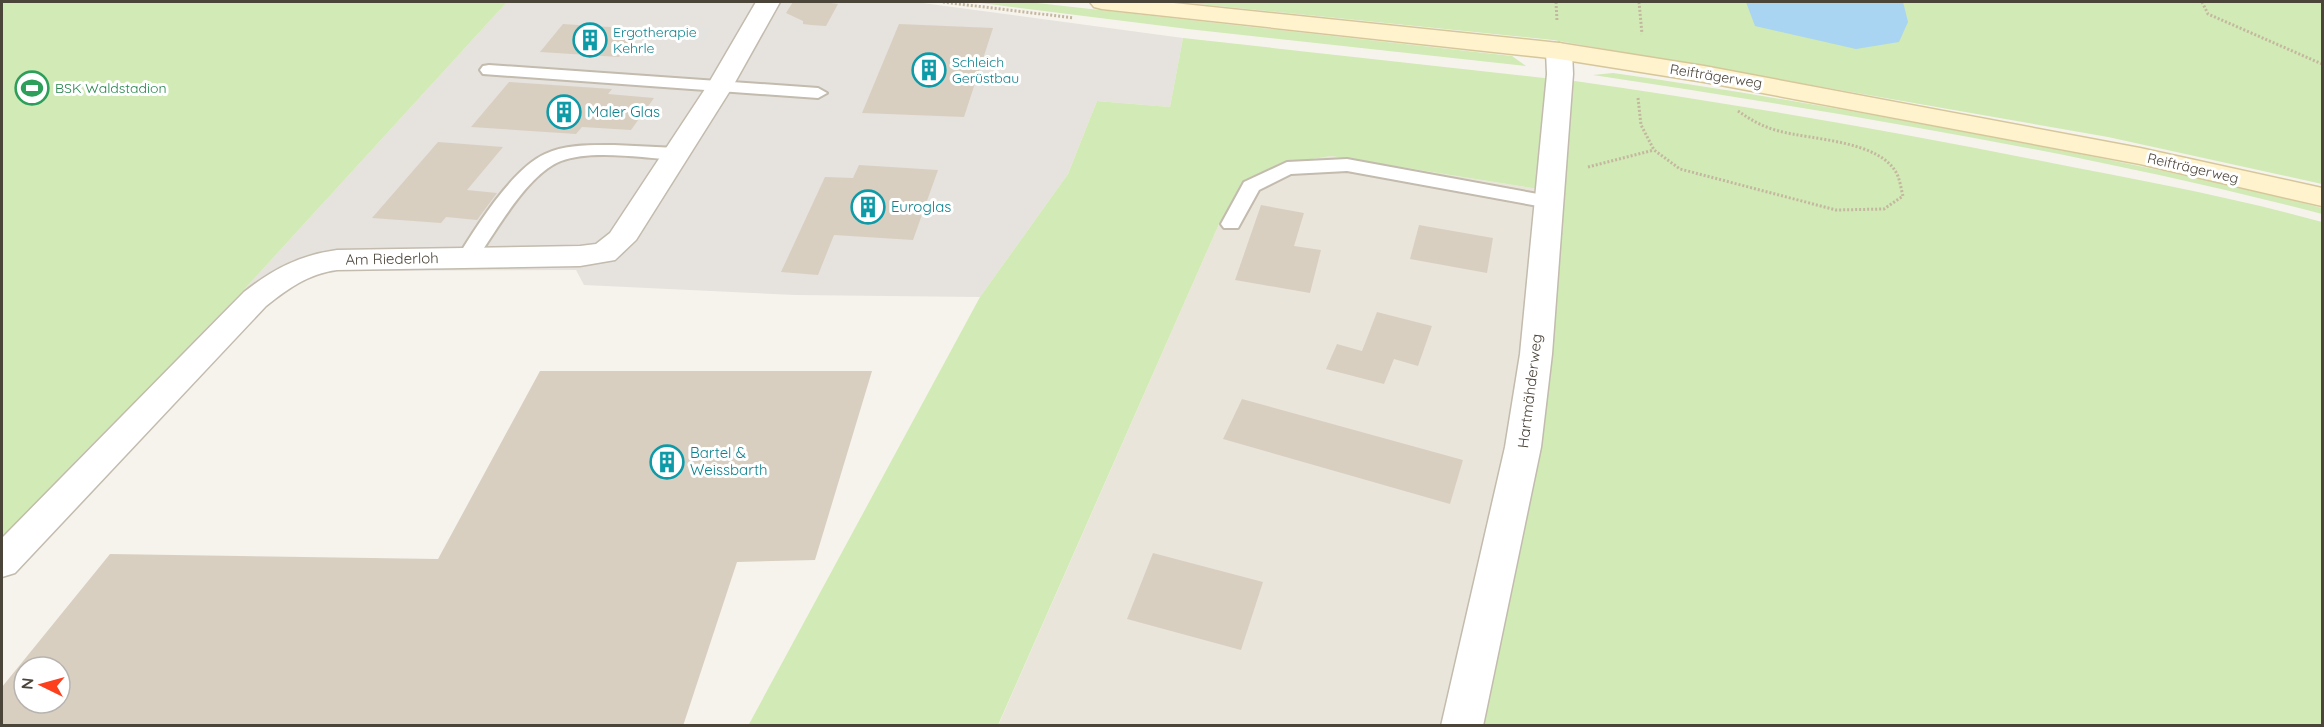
<svg xmlns="http://www.w3.org/2000/svg" width="2324" height="727" viewBox="0 0 2324 727" font-family="Quicksand,sans-serif">
<style>
.residential{fill:#eae5da}
.industrial{fill:#e6e2dd}
.green{fill:#d2eab5}
.parking{fill:#e5e3e0}
.water{fill:#a9d4f2}
.building{fill:#d8cfc1;fill-rule:evenodd}
.lines{fill:none;stroke-linecap:round;stroke-linejoin:round}
.lane-casing{stroke:#c2bbae;stroke-width:4}
.street-casing{stroke:#c2bbae;stroke-width:3}
.secondary-casing{stroke:#d6c79b;stroke-width:3}
.path{stroke:#c4b79f;stroke-width:3;stroke-dasharray:2 2;stroke-linecap:butt}
.lane{fill:#fff;fill-rule:evenodd}
.street{fill:#fff;fill-rule:evenodd}
.secondary{fill:#fff3cd;fill-rule:evenodd}
.labels{text-anchor:middle;stroke-width:6;stroke-linejoin:round;paint-order:stroke}
.far-culture-label{font-size:14px;fill:#0d838f;stroke:#fff;text-anchor:start}
.far-street-label{font-size:14px;fill:#4b4439;stroke:#fff}
.far-leisure-label{font-size:14px;fill:#27864d;stroke:#fff;text-anchor:start}
.culture-label{font-size:15px;fill:#0d838f;stroke:#fff;text-anchor:start}
.street-label{font-size:15px;fill:#4b4439;stroke:#fff}
</style>
<rect width="100%" height="100%" fill="#f6f3ec"/>
<polygon class="residential" points="1331,156 1538,189 1511,440 1445,725 998,726 1219,224 1242,185 1287,163"/>
<polygon class="industrial" points="507,2 915,2 1183,38 1170,107 1097,101 1068,174 980,297 795,295 584,285 576,270 322,271 294,280 272,299 240,294"/>
<g class="green">
<polygon points="2,2 507,2 240,294 2,543"/>
<polygon points="973,2 1028,2 1512,56 1526,66 1188,29"/>
<polygon points="1179,2 2322,2 2322,184 2108,137 1553,40"/>
<polygon points="1183,38 1553,79 1538,189 1331,156 1287,163 1242,185 1219,224 998,725 748,726 980,297 1068,174 1097,101 1170,107"/>
<path d="M1613 73C1754 93 1894 118 2034 145 2130 164 2227 183 2322 208V214C2083 152 1837 112 1593 75Z"/>
<path d="M1568 80C1729 103 1888 130 2047 162 2139 180 2232 197 2322 222V725L1480 726Z"/>
</g>
<polygon class="parking" points="654,25 713,28 703,42 644,39"/>
<polygon class="water" points="1746,2 1903,2 1908,22 1899,42 1856,49 1755,26"/>
<g class="building">
<polygon points="793,2 823,2 838,4 826,26 811,25 803,24 803,21 786,13"/>
<polygon points="563,24 640,29 619,57 540,52"/>
<polygon points="899,24 993,28 964,117 862,113"/>
<polygon points="509,82 612,89 608,94 654,98 631,130 582,127 576,134 471,127"/>
<polygon points="438,142 503,147 467,190 497,193 477,220 446,217 441,223 372,218"/>
<polygon points="859,165 938,170 913,240 834,235 818,275 781,272 825,177 853,178"/>
<polygon points="1261,205 1304,213 1294,246 1321,250 1310,293 1235,280"/>
<polygon points="1419,225 1493,238 1487,273 1410,259"/>
<polygon points="1377,312 1432,326 1418,366 1394,359 1384,384 1326,369 1337,344 1362,351"/>
<path d="M540 371H872L815 560 737 562 683 726H2V687L110 554 438 559ZM24 667H60V703H24Z"/>
<polygon points="1242,399 1463,460 1450,504 1223,439"/>
<polygon points="1153,553 1263,582 1241,650 1127,619"/>
</g>
<g class="lines">
<g class="lane-casing">
<g id="lane">
<polygon points="489,65 818,88 827,93 818,98 483,74 480,70 483,66"/>
<path d="M614 145 677 148 686 154 677 160C645 158 591 149 561 161 527 174 495 233 474 263H460L457 258C476 227 512 169 545 154 566 144 592 145 614 145Z"/>
<polygon points="1347,159 1549,196 1556,198 1559,202 1556,206 1549,208 1347,171 1291,174 1259,190 1238,228 1224,228 1221,224 1244,182 1287,162"/>
</g>
</g>
<g class="street-casing">
<g id="street">
<path d="M756 2H780L733 86 636 240 615 260 580 266 337 270C308 274 289 288 266 306L15 573 2 577V538L244 292C273 269 300 255 337 250L580 246 596 244 610 233 707 86Z"/>
<polygon points="1559,43 1568,46 1572,51 1573,74 1552,354 1541,447 1483,726 1441,726 1505,447 1520,354 1547,74 1546,51 1550,46"/>
</g>
</g>
<g class="secondary-casing">
<polygon id="secondary" points="1090,2 1164,2 1559,43 1704,66 2140,148 2322,188 2322,206 2140,164 1704,82 1559,59 1102,9 1094,7"/>
</g>
<g class="path">
<polyline points="943,2 1074,18"/>
<polyline points="1556,2 1557,21"/>
<polyline points="1639,2 1642,34"/>
<polyline points="2202,2 2208,14 2322,64"/>
<path d="M1638 98 1641 125 1654 150 1680 169 1836 210 1884 209 1903 196C1901 189 1900 180 1897 174 1880 140 1811 140 1779 131 1763 127 1751 120 1738 111"/>
<polyline points="1588,167 1654,150"/>
</g>
<use href="#lane" class="lane"/>
<use href="#street" class="street"/>
<use href="#secondary" class="secondary"/>
</g>
<defs>
<g id="building-ring" transform="scale(1.725)"><circle r="9.5" fill="#fff" stroke="#0f9aa8" stroke-width="1.5"/><path d="M-4-6H4V6H1V3H-1V6H-4ZM-2.5-4.3h1.7v1.8h-1.7ZM.8-4.3h1.7v1.8H.8ZM-2.5-1h1.7V.8h-1.7ZM.8-1h1.7V.8H.8Z" fill="#0f9aa8"/></g>
<g id="stadium-ring" transform="scale(1.725)"><circle r="9.5" fill="#fff" stroke="#2e9e5b" stroke-width="1.5"/><path d="M0-5a6.5 5 0 1 0 0 10a6.5 5 0 1 0 0-10ZM-3.5-1.8h7v3.6h-7Z" fill="#2e9e5b"/></g>
</defs>
<g fill-rule="evenodd">
<use href="#building-ring" x="590" y="40"/>
<use href="#building-ring" x="929" y="70"/>
<use href="#stadium-ring" x="32" y="88"/>
<use href="#building-ring" x="564" y="112"/>
<use href="#building-ring" x="868" y="207"/>
<use href="#building-ring" x="667" y="462"/>
</g>
<g class="labels">
<g class="far-culture-label">
<text x="613" y="37">Ergotherapie<tspan x="613" dy="16">Kehrle</tspan></text>
<text x="952" y="67">Schleich<tspan x="952" dy="16">Gerüstbau</tspan></text>
</g>
<g class="far-street-label">
<text transform="translate(1716 76) rotate(9)" y="5">Reifträgerweg</text>
<text transform="translate(2193 168) rotate(13)" y="5">Reifträgerweg</text>
</g>
<g class="far-leisure-label">
<text x="55" y="93">BSK Waldstadion</text>
</g>
<g class="culture-label">
<text x="587" y="117">Maler Glas</text>
<text x="891" y="212">Euroglas</text>
<text x="690" y="458">Bartel &amp;<tspan x="690" dy="17">Weissbarth</tspan></text>
</g>
<g class="street-label">
<text transform="translate(392 259) rotate(-1)" y="5">Am Riederloh</text>
<text transform="translate(1530 391) rotate(-83)" y="5">Hartmähderweg</text>
</g>
</g>
<rect width="2324" height="727" fill="none" stroke="#4b4439" stroke-width="6"/>
<g transform="translate(42 685) rotate(275)"><circle r="28" fill="#ffffff" stroke="#b7b4b0" stroke-width="1.5"/>
<path d="M0-4.5L10 22L0 15L-10 22Z" fill="#fc3f1d"/>
<text y="-9" font-size="16" font-weight="bold" text-anchor="middle" fill="#4b4439">N</text>
</g>
</svg>
